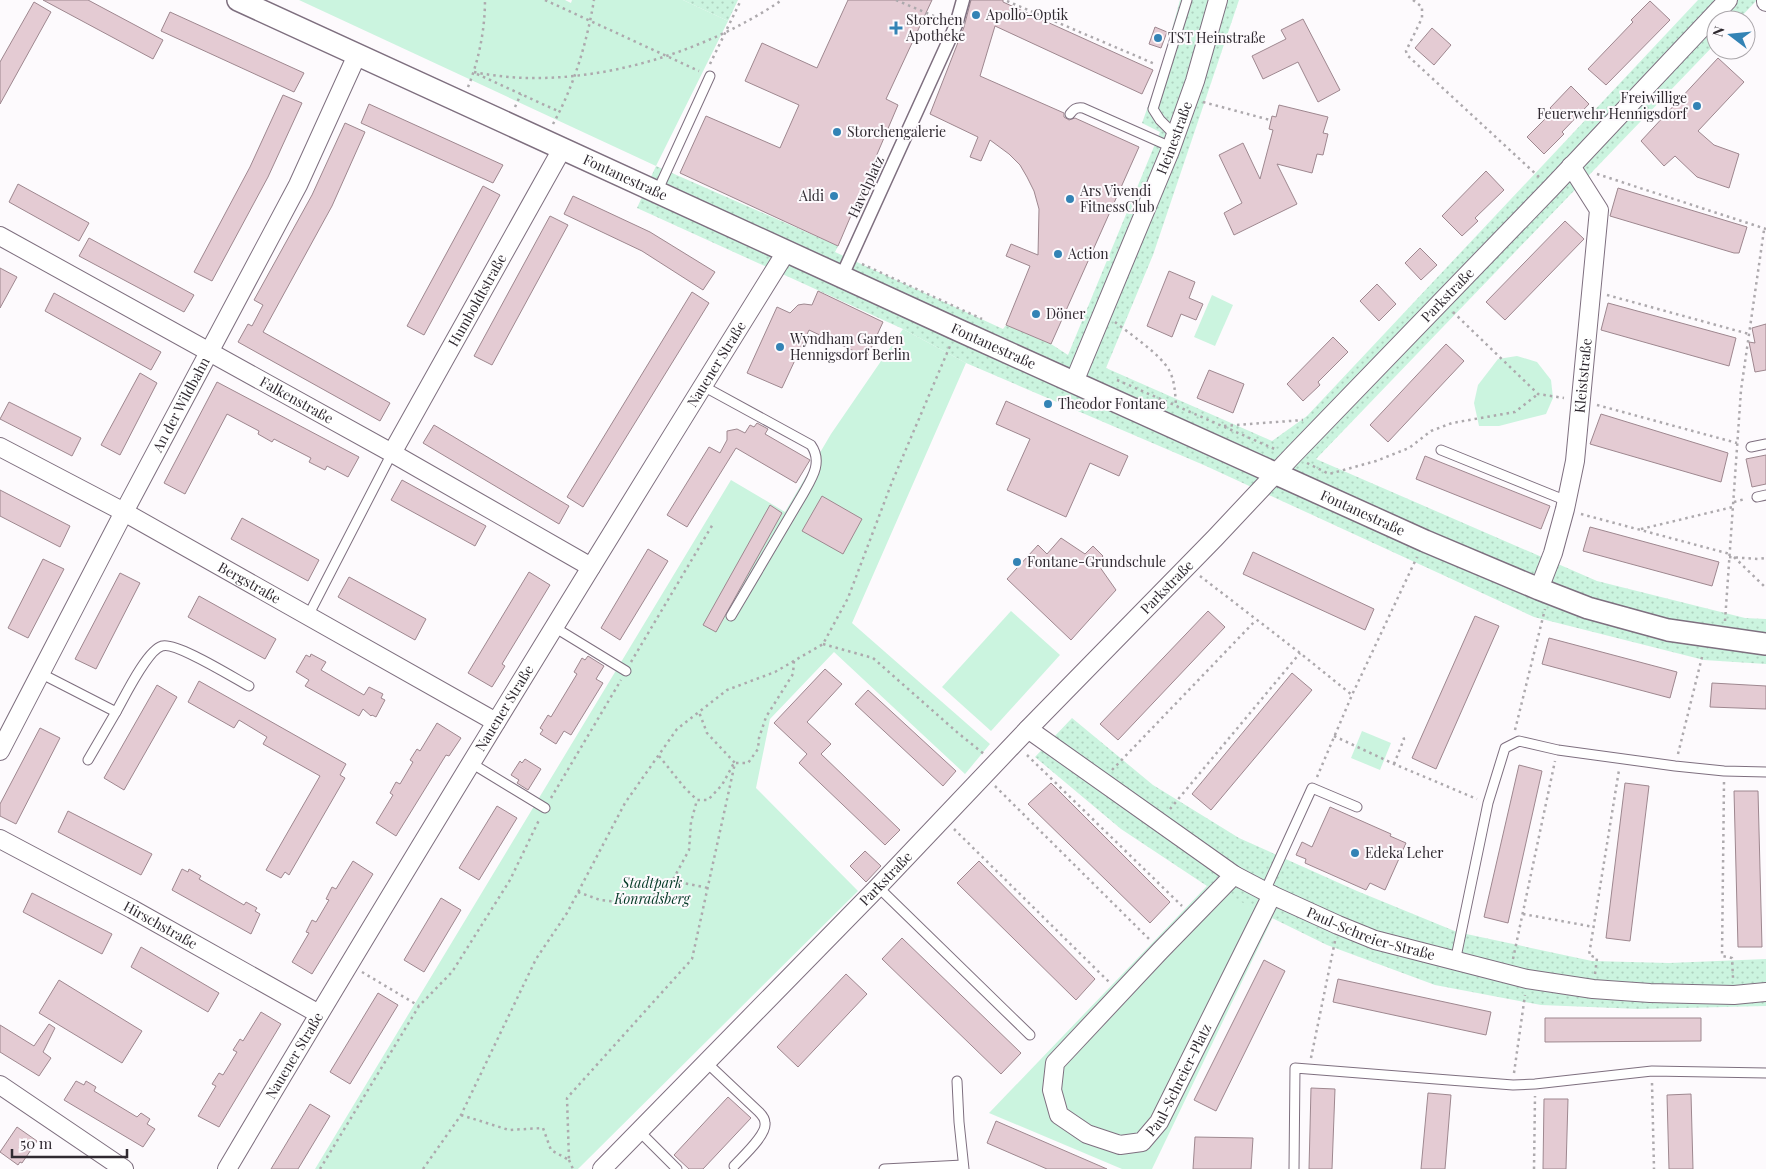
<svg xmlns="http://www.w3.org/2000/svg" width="1766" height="1169" viewBox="0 0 1766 1169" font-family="'Playfair Display',serif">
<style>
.grass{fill:url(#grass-dots)}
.park{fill:#cbf4df}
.building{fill:#e4cbd3;stroke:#9e878f}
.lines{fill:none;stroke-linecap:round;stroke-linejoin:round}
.service-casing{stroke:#7e6f7f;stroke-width:11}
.pedestrian-casing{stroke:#7e6f7f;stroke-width:15}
.minor-casing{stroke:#7e6f7f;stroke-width:20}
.tertiary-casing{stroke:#7e6f7f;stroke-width:24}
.path{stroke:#ada9ad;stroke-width:2.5;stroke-dasharray:2.5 4;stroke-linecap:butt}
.service{stroke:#fff;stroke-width:9}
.pedestrian{stroke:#fff;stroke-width:12}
.minor{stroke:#fff;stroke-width:18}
.tertiary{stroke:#fff;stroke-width:21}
.poi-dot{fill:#3383b5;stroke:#fdfafd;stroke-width:2}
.labels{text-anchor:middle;stroke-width:4;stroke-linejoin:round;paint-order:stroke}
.poi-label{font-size:14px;fill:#302a31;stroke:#fdfafd;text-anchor:start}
.street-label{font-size:14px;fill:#302a31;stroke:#fdfafd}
.park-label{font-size:14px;font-style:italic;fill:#043a27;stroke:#fdfafd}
</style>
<defs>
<pattern id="grass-dots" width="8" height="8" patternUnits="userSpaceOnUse" patternTransform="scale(1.25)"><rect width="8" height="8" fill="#cbf4df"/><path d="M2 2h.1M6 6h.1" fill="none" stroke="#afd1c0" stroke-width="1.8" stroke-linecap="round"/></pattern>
</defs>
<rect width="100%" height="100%" fill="#fdfafd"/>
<g class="grass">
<polygon points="683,0 738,0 728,21"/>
<polygon points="1180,0 1239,0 1153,255 1106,368 1272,441 1307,416 1698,0 1757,0 1738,20 1716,20 1716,43 1316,459 1597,581 1745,618 1766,619 1766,664 1704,660 1534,617 1206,466 966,363 903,329 637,208 656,166 838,246 835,252 1003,329 1006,325 1051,344 1068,355 1160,132 1142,123 1160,73"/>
<polygon points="1072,718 1153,785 1239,838 1357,891 1457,932 1592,961 1669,963 1766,959 1766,1006 1639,1009 1541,1005 1435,985 1327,945 1207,886 1121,829 1035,757"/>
</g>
<g class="park">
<polygon points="299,0 565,0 571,3 572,0 683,0 728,21 656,166"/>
<polygon points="1212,295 1233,305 1215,346 1194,337"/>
<polygon points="903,329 966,363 852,623 990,744 965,774 834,652 770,719 756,788 858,891 578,1169 315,1169 731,480 785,512 831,434"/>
<polygon points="1517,356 1537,362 1551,380 1553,398 1546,414 1499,426 1479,426 1474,403 1478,385 1498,359"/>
<polygon points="1011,611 1060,655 991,731 942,687"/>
<polygon points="1362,731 1391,743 1380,770 1351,758"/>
<polygon points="1207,886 1273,917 1152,1169 1122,1169 989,1113"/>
</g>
<g class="building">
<polygon points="43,0 88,0 163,40 153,59"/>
<polygon points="848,0 932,0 886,99 898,105 838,246 680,173 706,116 780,148 799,105 745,81 762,43 817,68"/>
<polygon points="971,0 1003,0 1003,2 1153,70 1142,94 995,26 980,76 1064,113 1064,117 1069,120 1075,118 1139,147 1051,344 1006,325 1030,266 1006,256 1011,244 1038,255 1039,209 1034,191 1027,177 1020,165 1009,154 990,140 981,161 970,157 978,137 930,114 964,27"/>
<polygon points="1650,1 1670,20 1606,85 1588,69 1633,22 1631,20"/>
<polygon points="34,2 51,12 0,104 0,62"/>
<polygon points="170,12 304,73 294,92 161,31"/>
<polygon points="1303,19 1340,90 1318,102 1298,62 1263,79 1252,56 1286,39 1281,30"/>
<polygon points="1155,27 1167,32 1161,48 1149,44"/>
<polygon points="1432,28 1451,45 1434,65 1415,48"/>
<polygon points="1718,58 1744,82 1698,131 1714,145 1739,154 1729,188 1697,177 1675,156 1664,166 1641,141"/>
<polygon points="1571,86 1589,104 1562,132 1564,134 1544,154 1527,137 1553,111 1550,108"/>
<polygon points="283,95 302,103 268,177 212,281 194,272 250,167"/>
<polygon points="369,104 503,165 493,183 361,123"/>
<polygon points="1279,105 1328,117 1323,133 1328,134 1323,155 1317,154 1312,173 1277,164 1297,204 1234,235 1224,213 1242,203 1219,155 1243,143 1260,179 1273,130 1269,129 1272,116 1276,117"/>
<polygon points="345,123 365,132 332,206 263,332 390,403 380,421 238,342 248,324 252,326 263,305 254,300 312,195"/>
<polygon points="1486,171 1504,190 1475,218 1478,221 1462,236 1442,216"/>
<polygon points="18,184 89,223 79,241 9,202"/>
<polygon points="483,186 500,195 424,335 407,326"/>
<polygon points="1618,188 1747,227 1739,253 1734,253 1610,216"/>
<polygon points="573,196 650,232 715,272 703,290 642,251 564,214"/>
<polygon points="550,216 568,225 492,365 474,356"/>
<polygon points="1565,221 1584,239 1505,320 1486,302"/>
<polygon points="89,238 194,295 184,312 79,256"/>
<polygon points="1420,248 1437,265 1421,280 1405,263"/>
<polygon points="0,268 17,277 0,308"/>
<polygon points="1169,271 1195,282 1189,298 1203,304 1196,320 1181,314 1172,337 1147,326"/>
<polygon points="1377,284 1396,304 1379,321 1360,301"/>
<polygon points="818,291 883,322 867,357 809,330 782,388 747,373 777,307 790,313 798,305 804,304 812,305"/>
<polygon points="692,292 709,303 583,507 567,497"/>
<polygon points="54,293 161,352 151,370 45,311"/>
<polygon points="1608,303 1736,338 1729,366 1601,330"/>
<polygon points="1766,324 1766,370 1755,372 1749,342 1755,343 1752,328"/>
<polygon points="1333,337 1348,352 1318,382 1320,385 1303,401 1287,384"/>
<polygon points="1446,344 1464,361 1388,442 1370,425"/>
<polygon points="1209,370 1244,384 1233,413 1197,398"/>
<polygon points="140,373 157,383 120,455 101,445"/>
<polygon points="217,382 359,457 348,477 327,466 325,470 309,462 311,458 274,439 272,442 258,434 259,431 227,414 185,494 164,483"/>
<polygon points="1006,401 1128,456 1119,476 1090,463 1066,517 1007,490 1030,439 996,424"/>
<polygon points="9,402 81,438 72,456 0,419"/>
<polygon points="1601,414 1728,453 1721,482 1590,444"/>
<polygon points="757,423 768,429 765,434 810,460 796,483 736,448 687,527 667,515 709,447 720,453 727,440 727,431 737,429 745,433 750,425 754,427"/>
<polygon points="434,425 569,506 559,524 423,443"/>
<polygon points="1766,455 1766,484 1752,487 1746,459"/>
<polygon points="1425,456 1550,506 1541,529 1416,479"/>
<polygon points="402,480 486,526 475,546 391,500"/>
<polygon points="0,490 70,526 60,547 0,516"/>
<polygon points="822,496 862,519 843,554 802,531"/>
<polygon points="770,505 782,513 716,632 703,625"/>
<polygon points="242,518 319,560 308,581 231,539"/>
<polygon points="1590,527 1719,562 1712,586 1583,551"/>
<polygon points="1061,538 1085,554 1093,546 1103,556 1097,563 1116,590 1071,640 1007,579 1038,545 1047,554"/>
<polygon points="648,549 668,561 620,640 601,628"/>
<polygon points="1253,552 1374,609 1365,630 1243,574"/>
<polygon points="43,559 64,569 28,638 8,628"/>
<polygon points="529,572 550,585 502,664 505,666 492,687 468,673"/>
<polygon points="120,573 140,583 96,669 75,659"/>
<polygon points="349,577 426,619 415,640 338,597"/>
<polygon points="199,596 276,639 265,659 188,617"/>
<polygon points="1208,611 1225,627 1118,740 1100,724"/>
<polygon points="1475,616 1499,626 1436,769 1412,758"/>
<polygon points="1549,638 1677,672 1670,698 1542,664"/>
<polygon points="311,654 326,662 321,670 364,695 369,687 383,694 381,698 385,700 376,717 372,715 371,716 363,709 359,716 305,686 309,680 296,672 306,655 310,657"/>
<polygon points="588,656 604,666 596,679 603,683 571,735 564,731 556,744 540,734 543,730 540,728 548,715 551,717 577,674 574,672 582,658 585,660"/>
<polygon points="825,669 842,684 807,722 831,744 821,754 900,830 885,845 799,763 807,754 774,723"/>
<polygon points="1292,673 1312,690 1211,810 1192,794"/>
<polygon points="199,681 346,764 340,775 345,778 289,875 285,872 281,878 266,870 320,776 263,744 267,737 239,720 234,728 188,702"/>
<polygon points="1712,683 1766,686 1766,709 1710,707"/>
<polygon points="157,685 177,697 124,790 104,778"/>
<polygon points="868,690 956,771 943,786 855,704"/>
<polygon points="437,723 461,738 449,756 446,755 396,836 376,823 393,795 390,793 396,782 400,784 413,762 410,760 417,749 420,751"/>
<polygon points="40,728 60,738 16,824 0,816 0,804"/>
<polygon points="525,759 541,769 528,790 517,783 519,780 511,775 520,761 522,763"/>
<polygon points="1519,765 1542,771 1508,923 1484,917"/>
<polygon points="1051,783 1170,902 1150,923 1028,804"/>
<polygon points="1625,783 1649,786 1630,941 1606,938"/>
<polygon points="1734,791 1758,791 1762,947 1738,947"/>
<polygon points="497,806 517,818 479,880 459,868"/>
<polygon points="1330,807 1391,834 1390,836 1406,843 1385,890 1370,883 1366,890 1305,863 1306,859 1296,855 1302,842 1312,847"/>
<polygon points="68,811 152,854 141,875 58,832"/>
<polygon points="865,851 881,866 866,882 850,866"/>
<polygon points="353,861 373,874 312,974 292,962 309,933 306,932 312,920 316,922 329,900 326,899 332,887 336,889"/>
<polygon points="979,861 1095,979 1076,1000 957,883"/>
<polygon points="182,869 188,872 189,869 201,876 199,879 244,905 246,902 257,908 255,911 260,914 251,934 172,890"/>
<polygon points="32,893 112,934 102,954 23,912"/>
<polygon points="441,898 461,910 424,972 404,960"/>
<polygon points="902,938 1021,1053 1001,1074 882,959"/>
<polygon points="141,947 219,993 208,1012 131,967"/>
<polygon points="1264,960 1285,971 1216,1111 1194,1100"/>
<polygon points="846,974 867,994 798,1067 777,1047"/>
<polygon points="1338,979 1491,1012 1486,1035 1333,1002"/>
<polygon points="59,980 142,1031 122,1063 39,1013"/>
<polygon points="378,993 398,1005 350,1084 330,1072"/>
<polygon points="261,1012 281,1024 219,1127 198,1116 216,1086 212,1084 219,1073 223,1075 237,1052 233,1050 240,1039 243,1041"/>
<polygon points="1545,1018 1701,1018 1701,1041 1545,1042"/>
<polygon points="49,1024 55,1028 43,1052 51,1058 39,1076 0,1052 0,1025 34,1046"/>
<polygon points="76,1081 84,1085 86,1081 96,1087 94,1091 137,1117 141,1113 150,1119 147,1124 155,1129 143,1147 64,1100"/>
<polygon points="1311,1088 1335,1089 1332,1169 1309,1169"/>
<polygon points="1428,1093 1451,1095 1445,1169 1421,1169"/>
<polygon points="1691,1094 1693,1169 1669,1169 1667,1095"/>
<polygon points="728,1097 751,1118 703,1169 689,1169 674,1155"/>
<polygon points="1544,1099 1568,1099 1566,1169 1543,1169"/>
<polygon points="310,1104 330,1116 298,1169 271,1169"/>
<polygon points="996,1121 1107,1169 1047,1169 987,1143"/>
<polygon points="17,1127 37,1141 22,1163 20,1162 18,1165 0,1152"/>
<polygon points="1195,1137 1253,1138 1251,1169 1193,1169"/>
</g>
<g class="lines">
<g class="service-casing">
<g id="service">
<path d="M1070 114C1074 109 1076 107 1083 108L1171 147"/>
<polyline points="1175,135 1160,120 1153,109 1187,0"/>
<polyline points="657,192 710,76"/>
<path d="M703 386 811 445C823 462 812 478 803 494L731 616"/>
<polyline points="1751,447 1766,444"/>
<polyline points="1441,450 1567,501"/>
<polyline points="1757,497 1766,495"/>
<polyline points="308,616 392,453"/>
<polyline points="554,627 626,671"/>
<path d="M40 673 116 712C124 698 147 650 162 646 175 641 234 678 249 686"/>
<polyline points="88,760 116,712"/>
<polyline points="471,763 545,808"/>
<polyline points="878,887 1030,1035"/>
<polyline points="1265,891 1312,788 1357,807"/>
<polyline points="1455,962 1488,803 1505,748 1519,741 1558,750 1675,766 1724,771 1766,772"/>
<path d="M706 1062 759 1112C762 1115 765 1119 765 1123 767 1135 742 1157 734 1166"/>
<polyline points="957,1081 959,1122 964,1169"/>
<polyline points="639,1131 677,1169"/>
<polyline points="884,1169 963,1165"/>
<polyline points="1294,1169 1295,1068 1513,1085 1535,1084 1652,1071 1766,1073"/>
</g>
</g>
<g class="pedestrian-casing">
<polyline id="pedestrian" points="841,278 956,25 963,0"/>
</g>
<g class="minor-casing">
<g id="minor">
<polyline points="1766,0 1766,2"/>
<path id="s1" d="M0 236 392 453 591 567"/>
<path id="s2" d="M1074 382 1170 151 1195 81 1218 0"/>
<path id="s3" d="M0 447 124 512 496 722"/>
<path id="s4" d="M392 453 562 149"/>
<path id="s5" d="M1539 589 1553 553 1565 509 1575 461 1599 210 1571 166"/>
<path id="s6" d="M1028 729 1234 875 1272 895 1338 925 1375 940 1527 979 1593 989 1650 993 1734 995 1766 992"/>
<path id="s7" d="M0 751 124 512 298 185 357 55"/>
<path id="s8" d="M0 839 132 909 319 1014"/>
<path id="s9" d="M1234 875 1160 951 1055 1063 1052 1090 1059 1115 1087 1134 1120 1145 1142 1142 1159 1122 1272 895"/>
<polyline points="0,1085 124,1169"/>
<path id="s10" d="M227 1169C409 861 597 556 786 252"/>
<path id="s11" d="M602 1169 878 887 1028 729 1215 538 1292 456 1551 188 1728 0"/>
</g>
</g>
<g class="tertiary-casing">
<g id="tertiary">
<path id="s12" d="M238 0 958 330 1425 541 1539 589 1588 608 1668 630 1766 644"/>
</g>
</g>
<g class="path">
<polyline points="545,0 699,71"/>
<polyline points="896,0 943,20"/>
<polyline points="1413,0 1422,7 1422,18 1406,51 1407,55 1539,177"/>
<polyline points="1007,1 1155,64"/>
<polyline points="710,64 741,0"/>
<path d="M474 72C575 93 698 57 782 0"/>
<polyline points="477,74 560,112"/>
<path d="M468 87C479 60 485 29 485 0"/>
<polyline points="1203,102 1270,120"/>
<polyline points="515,107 521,94"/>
<path d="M553 124C574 86 587 42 594 0"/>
<polyline points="1597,174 1766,229"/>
<polyline points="862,264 982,319"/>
<polyline points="1607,295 1749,334"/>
<polyline points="1453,312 1538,394 1564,398"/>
<path d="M1115 322C1130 334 1160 354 1169 370 1175 381 1175 393 1176 405"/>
<polyline points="1117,380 1277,450"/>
<polyline points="1597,405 1737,443"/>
<polyline points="1224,426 1303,420"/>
<polyline points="1307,463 1329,474 1376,461 1409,448 1431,431 1452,423 1515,412 1538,394"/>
<polyline points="1734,502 1745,499"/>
<polyline points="1581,514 1730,554"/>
<polyline points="1641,529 1733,507"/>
<polyline points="1729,557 1758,559 1766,558"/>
<polyline points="1734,557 1766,588"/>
<polyline points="1200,576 1300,653 1352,695"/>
<polyline points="1725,621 1741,390 1764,230"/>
<polyline points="823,644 873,658 958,733 984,754"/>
<polyline points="631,662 713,524"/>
<polyline points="1515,730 1545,609"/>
<polyline points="1334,736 1394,764 1477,799"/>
<polyline points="1678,754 1703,653"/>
<polyline points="1027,755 1182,906"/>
<polyline points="659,756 684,787 697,800"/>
<polyline points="736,763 748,763 758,749 759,738 766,717 793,674 794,661"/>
<polyline points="1394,764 1404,739 1402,734"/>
<polyline points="1112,770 1256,620"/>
<polyline points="1317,777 1352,695 1417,557"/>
<polyline points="1724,782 1722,956 1732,958 1733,978"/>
<polyline points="995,786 1149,939"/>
<polyline points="551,798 621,680"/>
<polyline points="1170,809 1300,653"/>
<polyline points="954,829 1109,982"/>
<polyline points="673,881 708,888"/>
<polyline points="578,892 600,900 620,902 644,898 669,887 689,850 691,822 697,800 708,800 722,785 734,763"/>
<polyline points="1523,914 1594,927"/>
<polyline points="1513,959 1555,761"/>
<polyline points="362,972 419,1006"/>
<polyline points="1595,974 1597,958 1589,955 1619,770"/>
<polyline points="1311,1058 1335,941"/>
<polyline points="1514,1073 1525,995"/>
<polyline points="1652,1083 1654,1169"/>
<polyline points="461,1115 509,1130 543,1128 551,1150 569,1160 567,1098 692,959 735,763 707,733 699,712"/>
<polyline points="569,1160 573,1169"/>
<polyline points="320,1169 419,1006 452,972 510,880 540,818"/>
<polyline points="423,1169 461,1115 536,959 567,913 625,803 677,729 727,690 775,672 823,644 848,598 892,482 950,346"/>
<polyline points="1534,1169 1535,1096"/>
</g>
<use href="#service" class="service"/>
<use href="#pedestrian" class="pedestrian"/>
<use href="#minor" class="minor"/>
<use href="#tertiary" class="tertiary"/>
</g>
<g class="poi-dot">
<circle cx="976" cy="15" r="5"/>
<path d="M893.5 20.5h5v5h5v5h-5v5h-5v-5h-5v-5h5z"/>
<circle cx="1158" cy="38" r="5"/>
<circle cx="1697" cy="106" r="5"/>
<circle cx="837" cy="132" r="5"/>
<circle cx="834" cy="196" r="5"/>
<circle cx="1070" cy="199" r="5"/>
<circle cx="1058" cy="254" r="5"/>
<circle cx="1036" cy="314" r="5"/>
<circle cx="780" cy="347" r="5"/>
<circle cx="1048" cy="404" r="5"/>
<circle cx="1017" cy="562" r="5"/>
<circle cx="1355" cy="853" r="5"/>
</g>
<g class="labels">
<g class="poi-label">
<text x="986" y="20">Apollo-Optik</text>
<text x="906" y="25">Storchen<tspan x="906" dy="16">Apotheke</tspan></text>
<text x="1168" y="43">TST Heinstraße</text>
<text x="1687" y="103" text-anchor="end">Freiwillige<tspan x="1687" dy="16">Feuerwehr Hennigsdorf</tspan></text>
<text x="847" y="137">Storchengalerie</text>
<text x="1080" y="196">Ars Vivendi<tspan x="1080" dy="16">FitnessClub</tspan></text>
<text x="824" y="201" text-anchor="end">Aldi</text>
<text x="1068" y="259">Action</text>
<text x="1046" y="319">Döner</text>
<text x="790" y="344">Wyndham Garden<tspan x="790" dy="16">Hennigsdorf Berlin</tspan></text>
<text x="1058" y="409">Theodor Fontane</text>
<text x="1027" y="567">Fontane-Grundschule</text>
<text x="1365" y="858">Edeka Leher</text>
</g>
<g class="street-label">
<text dy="5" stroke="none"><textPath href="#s2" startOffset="264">Heinestraße</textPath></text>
<text dy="5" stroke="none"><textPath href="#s12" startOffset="426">Fontanestraße</textPath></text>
<text transform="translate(866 187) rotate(-65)" y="5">Havelplatz</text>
<text dy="5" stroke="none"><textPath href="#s11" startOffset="1216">Parkstraße</textPath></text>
<text dy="5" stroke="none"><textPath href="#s4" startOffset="175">Humboldtstraße</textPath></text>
<text dy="5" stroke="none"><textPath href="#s12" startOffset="831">Fontanestraße</textPath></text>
<text dy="5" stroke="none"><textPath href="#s10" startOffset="942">Nauener Straße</textPath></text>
<text dy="5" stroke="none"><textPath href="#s5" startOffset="219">Kleiststraße</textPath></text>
<text dy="5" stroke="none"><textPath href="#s1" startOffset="339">Falkenstraße</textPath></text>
<text dy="5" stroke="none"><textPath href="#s7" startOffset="391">An der Wildbahn</textPath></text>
<text dy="5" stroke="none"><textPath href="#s12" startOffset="1236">Fontanestraße</textPath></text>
<text dy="5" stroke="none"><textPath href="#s3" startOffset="284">Bergstraße</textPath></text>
<text dy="5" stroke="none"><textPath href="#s11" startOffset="811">Parkstraße</textPath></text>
<text dy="5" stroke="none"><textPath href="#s10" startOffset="538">Nauener Straße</textPath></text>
<text dy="5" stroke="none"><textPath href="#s11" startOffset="406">Parkstraße</textPath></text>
<text dy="5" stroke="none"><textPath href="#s8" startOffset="182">Hirschstraße</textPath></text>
<text dy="5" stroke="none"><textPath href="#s6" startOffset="402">Paul-Schreier-Straße</textPath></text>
<text dy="5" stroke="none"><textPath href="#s10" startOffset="132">Nauener Straße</textPath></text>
<text dy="5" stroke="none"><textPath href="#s9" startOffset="476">Paul-Schreier-Platz</textPath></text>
</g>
<g class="park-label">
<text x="652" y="888">Stadtpark<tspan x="652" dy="16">Konradsberg</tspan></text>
</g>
</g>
<g transform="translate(1731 35) rotate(286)"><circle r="24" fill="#fdfafd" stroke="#aba7ab"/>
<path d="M0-4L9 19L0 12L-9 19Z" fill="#3383b5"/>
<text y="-8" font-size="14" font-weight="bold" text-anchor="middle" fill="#302a31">N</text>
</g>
<path d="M12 1149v8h115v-8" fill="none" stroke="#302a31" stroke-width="2.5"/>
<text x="20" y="1149" font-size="15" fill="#302a31" stroke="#fdfafd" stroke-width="4" paint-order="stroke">50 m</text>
</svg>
